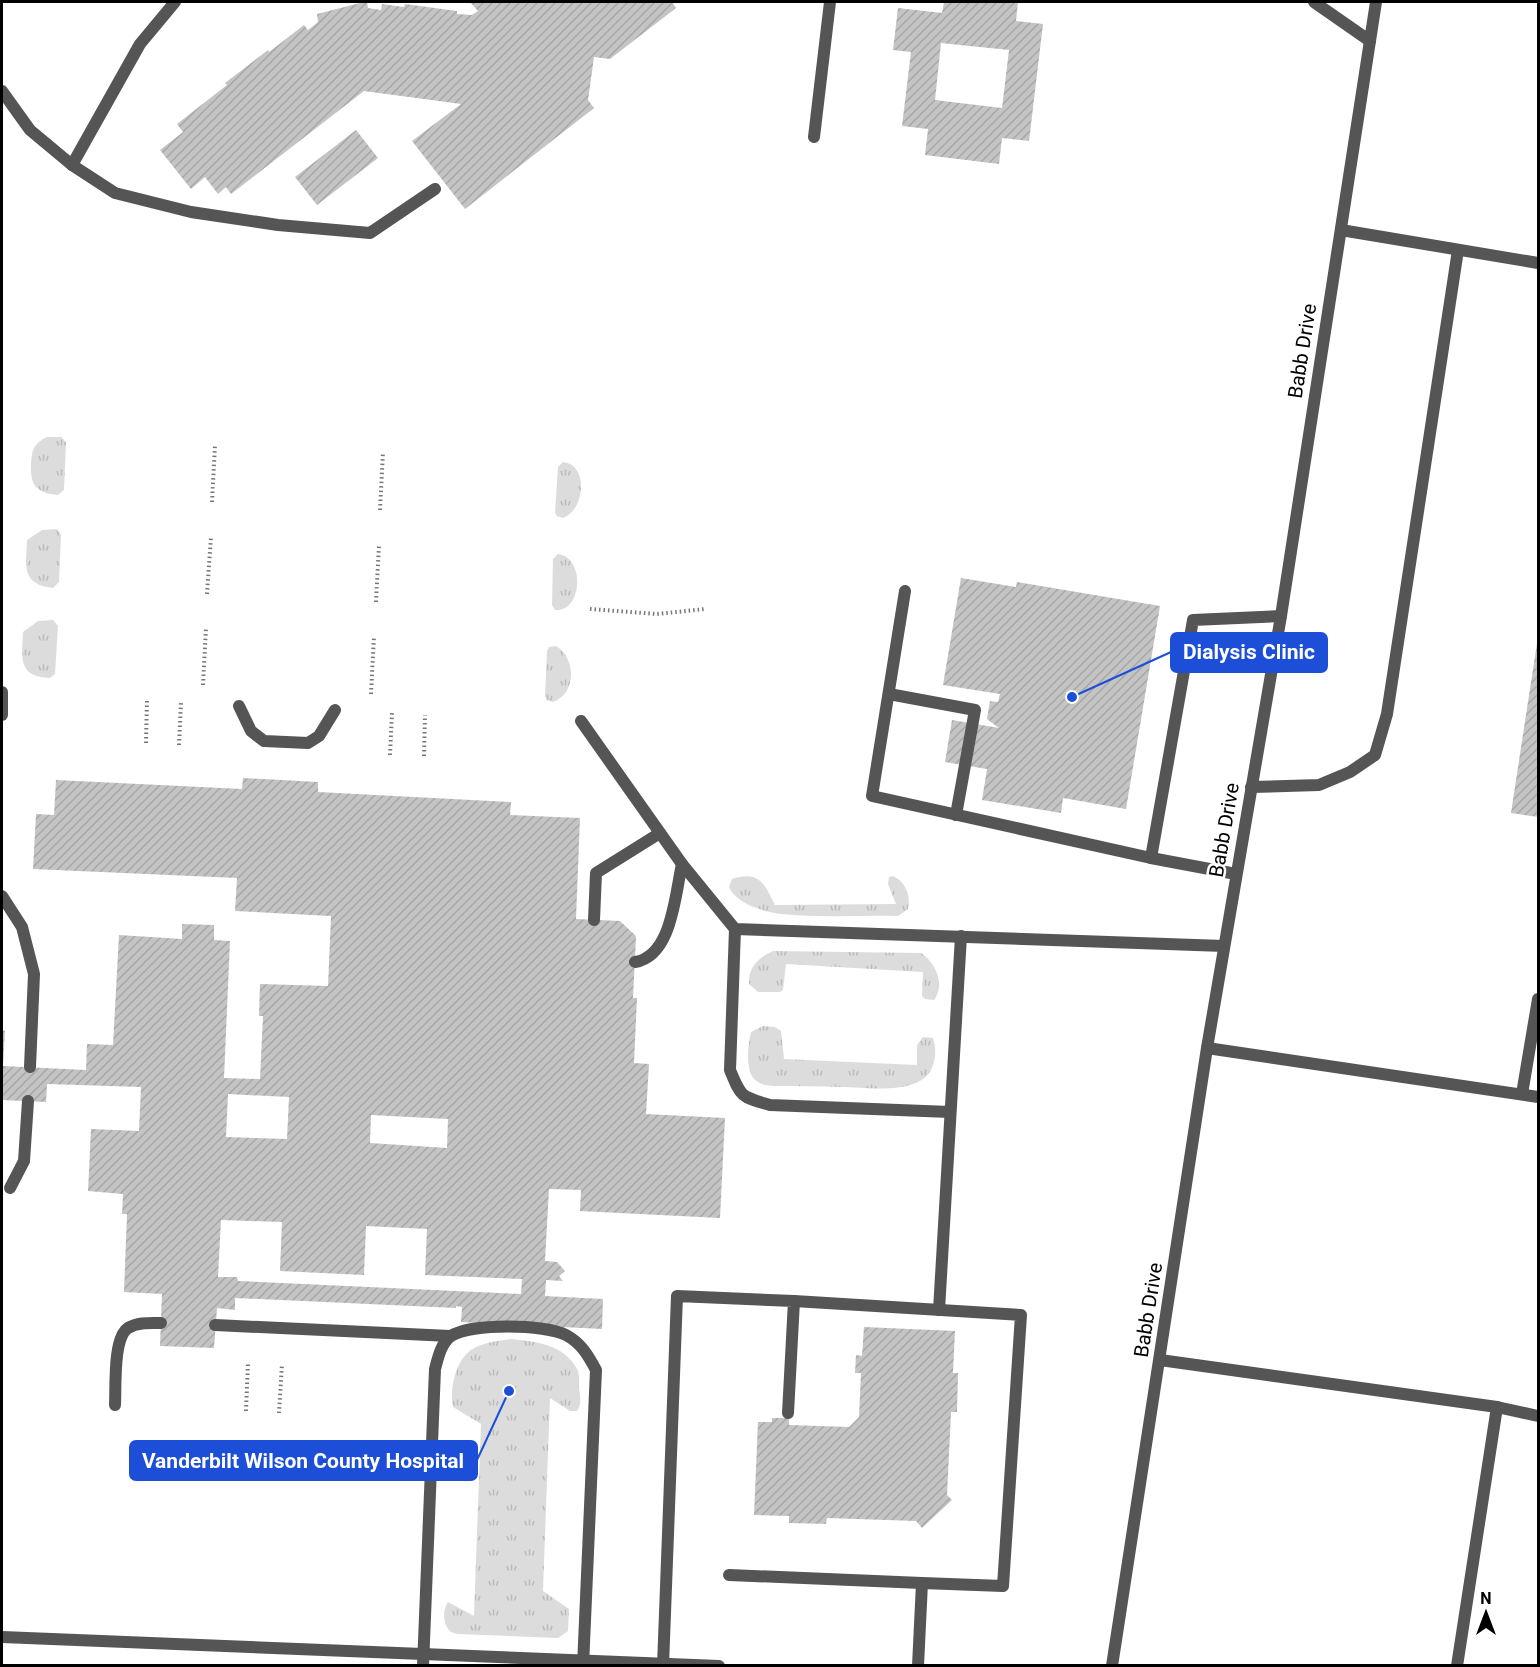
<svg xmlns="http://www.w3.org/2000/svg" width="1540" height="1667" viewBox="0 0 1540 1667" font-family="Roboto,sans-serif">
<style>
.grass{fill:url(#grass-tufts)}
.building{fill:url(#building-hatch);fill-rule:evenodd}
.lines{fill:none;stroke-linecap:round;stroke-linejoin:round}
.path{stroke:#777;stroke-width:4;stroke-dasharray:1.5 3;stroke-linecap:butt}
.lane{stroke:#555;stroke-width:12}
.street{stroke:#555;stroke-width:12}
.labels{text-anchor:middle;stroke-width:5;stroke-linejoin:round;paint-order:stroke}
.street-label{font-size:20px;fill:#000;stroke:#fff}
.leader{fill:none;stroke:#1d4ed8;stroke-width:2}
.callout-dot{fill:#1d4ed8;stroke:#fff;stroke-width:2}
.callout{fill:#1d4ed8;stroke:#1d4ed8;stroke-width:2}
.callout-label{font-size:21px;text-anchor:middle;font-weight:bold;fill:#fff}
</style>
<defs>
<pattern id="grass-tufts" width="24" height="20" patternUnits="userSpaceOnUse" patternTransform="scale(1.5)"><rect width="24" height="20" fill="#dcdcdc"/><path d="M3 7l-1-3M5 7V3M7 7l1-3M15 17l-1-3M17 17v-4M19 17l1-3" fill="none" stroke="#bbb"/></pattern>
<pattern id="building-hatch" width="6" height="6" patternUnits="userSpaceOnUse" patternTransform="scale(1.5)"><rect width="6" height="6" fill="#c4c4c4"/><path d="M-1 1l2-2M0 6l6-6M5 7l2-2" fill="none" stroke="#a7a7a7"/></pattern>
</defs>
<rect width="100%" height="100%" fill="#fff"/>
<g class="grass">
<path d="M47 437H61L66 442 64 490 58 495C36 493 30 485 31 464 32 450 33 444 47 437Z"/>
<path d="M563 462C589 465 585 510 563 518L557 516 555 513 558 467Z"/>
<path d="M57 529 61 535 59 582 53 588C21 584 26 567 27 540L42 530Z"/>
<path d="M558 554C585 557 583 612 555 610L552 605 553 559Z"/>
<path d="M53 620 58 626 55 674 50 678C17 677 22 657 23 632L38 621Z"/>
<path d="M556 646C576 658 577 693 553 702L547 700 545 696 547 651 549 647Z"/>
<path d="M893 876C906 882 911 896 908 909L898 916C860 915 819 918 781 914 765 912 736 904 729 887L732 879C760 870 764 884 775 905L896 904 888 884 889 877Z"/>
<path d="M773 951 921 953C935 962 946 984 934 1000L925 999 922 996 923 972 786 964 783 990 780 992H758L749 984C748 967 758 958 773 951Z"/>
<path d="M763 1026 775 1027 781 1031 784 1059 917 1065V1045L923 1037 933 1038C936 1048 936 1056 933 1065 923 1097 868 1087 841 1087 818 1086 795 1086 772 1086 768 1085 762 1085 758 1082 744 1075 748 1045 751 1032Z"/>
<path d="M511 1339C535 1341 565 1345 577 1369 580 1374 579 1382 579 1388 580 1396 582 1405 577 1411H570L550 1398 543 1591 569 1609 568 1631 558 1638 457 1634 451 1632C443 1625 442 1611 448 1602L474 1616 481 1424 453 1407C451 1398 452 1387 454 1379 462 1346 480 1343 511 1339Z"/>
</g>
<g class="building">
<polygon points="364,2 367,2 368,8 381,10 382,4 404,7 405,4 457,11 457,14 472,15 478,11 470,2 675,2 673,3 676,8 610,59 594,57 588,100 594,108 465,209 412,141 461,104 364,91 231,194 226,187 218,194 205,177 191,189 160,150 183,132 177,124 227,85 225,83 268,50 269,52 304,25 308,30 318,22 317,14"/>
<path d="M944 2H1018L1016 21 1043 24 1029 141 1002 138 999 164 925 155 928 129 902 126 911 52 893 50 898 8 942 13ZM941 43 1009 50 1002 108 935 100Z"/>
<polygon points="356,130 378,158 317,205 295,177"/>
<polygon points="961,578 1016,587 1017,582 1160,606 1126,809 1063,798 1061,813 982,800 987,769 945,762 952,720 999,728 987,719 990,701 998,702 1000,694 943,685"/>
<polygon points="1537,643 1538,643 1538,817 1511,813"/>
<path d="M243 778 318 782V792L511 802 510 815 580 818 576 919 620 921 636 936 633 998H637L634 1063 649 1064 646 1114 725 1118 720 1218 580 1211 581 1190 549 1189 545 1261 557 1262 565 1271 559 1276 563 1281 546 1280 545 1296 603 1299 602 1329 461 1322 462 1307 456 1306V1308L235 1298V1310L217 1308 214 1348 160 1346 162 1294 124 1292 127 1214H122L123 1194 88 1191 91 1129 139 1131 141 1087 47 1084 46 1102 2 1100V1030L5 1031 3 1066 86 1070 87 1044 113 1045 119 935 182 939V924L214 925V940L230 941 224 1078 260 1079 263 1016H259L260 984 328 986 331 916 235 911 237 878 33 869 36 814 54 815 56 780 242 789ZM228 1094 289 1097 287 1139 226 1137ZM371 1115 448 1119 447 1148 370 1143ZM221 1220 282 1222 280 1271 364 1275 366 1226 427 1229 425 1275 522 1279 521 1294 238 1281 237 1277H218Z"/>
<polygon points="864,1327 955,1331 953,1373 958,1373 957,1412 951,1412 947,1495 952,1500 922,1528 916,1521 827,1518 826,1524 789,1523 789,1516 754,1515 758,1422 772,1422 772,1418 789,1418 789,1425 849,1427 859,1417 861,1373 855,1373 856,1355 862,1356"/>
</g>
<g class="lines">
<g class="path">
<polyline points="212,502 215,445"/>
<polyline points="380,510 383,452"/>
<polyline points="207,594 211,537"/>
<polyline points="376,602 379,545"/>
<polyline points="590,609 657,614 705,609"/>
<polyline points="203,685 206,628"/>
<polyline points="371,694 374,636"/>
<polyline points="146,743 147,700"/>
<polyline points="179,745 181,702"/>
<polyline points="390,755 392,713"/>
<polyline points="424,756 425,715"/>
<polyline points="246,1411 248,1363"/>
<polyline points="279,1413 282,1364"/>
</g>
<g class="lane">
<polyline points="1314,2 1370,41"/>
<polyline points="2,91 30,130 72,165 115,193 191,212 278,225 370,233 435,189"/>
<polyline points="814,137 830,2"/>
<polyline points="72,165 140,44 175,2"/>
<polyline points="1341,230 1538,263"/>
<polyline points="905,591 872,796 1151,858 1236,874"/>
<polyline points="2,692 2,715"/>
<polyline points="889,694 975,710 956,815"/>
<polyline points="239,706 251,731 264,741 308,743 319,736 335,710"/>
<polyline points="581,721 682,864 735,929 1224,946"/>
<polyline points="1251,787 1319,785 1350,772 1375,755 1387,714 1458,250"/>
<polyline points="1151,858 1193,620 1281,616"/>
<polyline points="2,896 22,927 34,974 30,1067"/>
<polyline points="594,920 596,873 660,833"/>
<path d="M735 929 730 1070C741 1097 741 1097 770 1105L950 1112"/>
<path d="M635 962C672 956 675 895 682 864"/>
<polyline points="1207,1048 1538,1097"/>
<polyline points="1522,1094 1538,999"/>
<polyline points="10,1188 24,1161 28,1101"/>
<polyline points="794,1301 1021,1315 1003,1586 922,1583 918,1666"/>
<polyline points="939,1310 961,936"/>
<polyline points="215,1325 450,1336"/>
<polyline points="1160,1360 1497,1407 1538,1416"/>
<path d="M115 1405C116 1386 113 1338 128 1328 138 1322 150 1323 161 1323"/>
<polyline points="729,1575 922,1583"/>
<polyline points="2,1637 719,1666"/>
<path d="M423 1666 435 1369C438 1358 441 1343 451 1336 471 1323 545 1324 566 1335 581 1343 588 1355 596 1370L583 1666"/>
<polyline points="663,1666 677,1296 794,1301 788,1413"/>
<polyline points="1457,1666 1497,1407"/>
</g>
<polyline class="street" points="1112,1666 1207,1048 1281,616 1376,2"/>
</g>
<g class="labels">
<g class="street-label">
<text transform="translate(1302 351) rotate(-81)" y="7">Babb Drive</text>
<text transform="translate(1224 830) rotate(-80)" y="7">Babb Drive</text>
<text transform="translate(1148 1310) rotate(-81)" y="7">Babb Drive</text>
</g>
</g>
<path class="leader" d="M1072 697L1171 652M509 1391L477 1460"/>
<g class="callout-dot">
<circle cx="1072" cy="697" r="6"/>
<circle cx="509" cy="1391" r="6"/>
</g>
<g class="callout">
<rect x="1171" y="633" width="156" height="39" rx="6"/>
<rect x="130" y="1441" width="347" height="39" rx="6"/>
</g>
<g class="callout-label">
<text x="1249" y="659">Dialysis Clinic</text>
<text x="303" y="1468">Vanderbilt Wilson County Hospital</text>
</g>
<rect width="1540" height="1667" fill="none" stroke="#000000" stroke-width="6"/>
<g transform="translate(1486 1613)" stroke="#ffffff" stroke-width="4.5" paint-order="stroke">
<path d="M0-4.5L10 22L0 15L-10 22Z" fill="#000000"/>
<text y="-9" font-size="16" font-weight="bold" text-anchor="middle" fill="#000000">N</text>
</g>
</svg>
